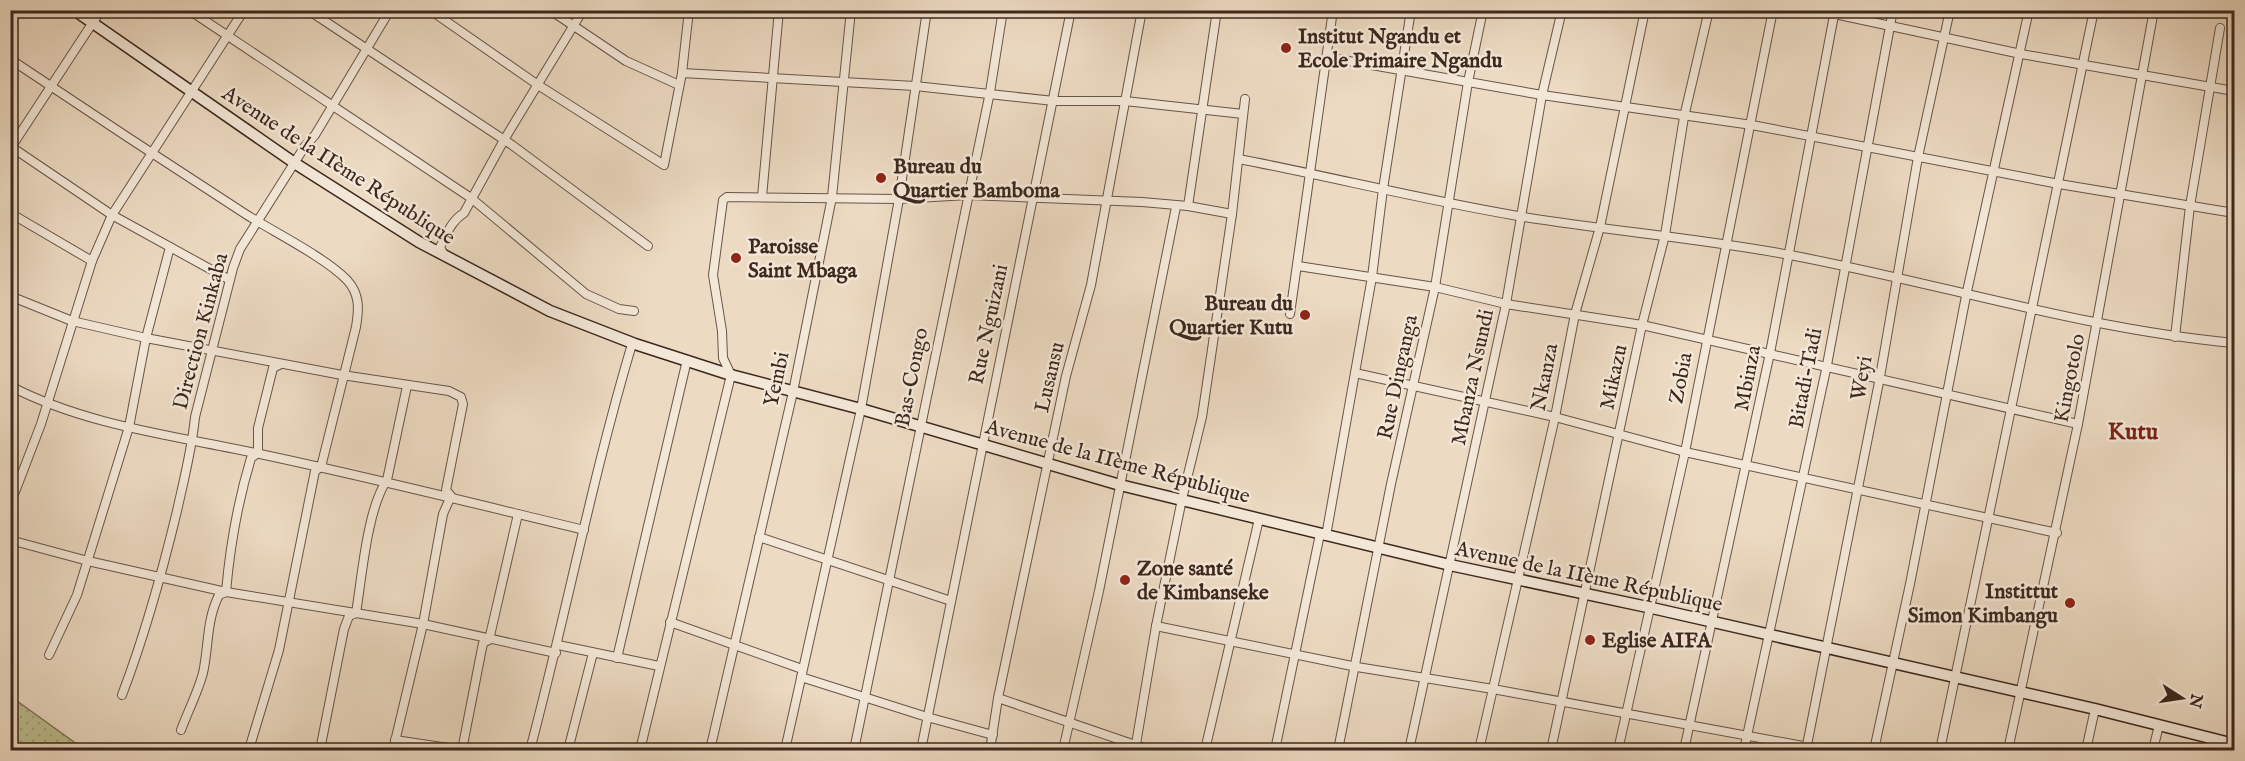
<svg xmlns="http://www.w3.org/2000/svg" width="2245" height="761" viewBox="0 0 2245 761" font-family="'IM FELL English',serif">
<style>
.garden{fill:url(#garden-dots);stroke:#7d7357;stroke-width:1.5}
.lines{fill:none;stroke-linecap:round;stroke-linejoin:round}
.stream{stroke:#74807b;stroke-width:3}
.street-casing{stroke:#695448;stroke-width:10}
.secondary-casing{stroke:#3d281f;stroke-width:13}
.street{stroke:#f3e7d7;stroke-width:8}
.secondary{stroke:#f3e7d7;stroke-width:10}
.poi-dot{fill:#8f2418;stroke:#f3e7d7;stroke-width:2}
.labels{text-anchor:middle;stroke-width:5;stroke-linejoin:round;paint-order:stroke}
.poi-label{font-size:21px;font-weight:bold;fill:#3d281f;stroke:#f3e7d7;text-anchor:start}
.street-label{font-size:21px;fill:#3d281f;stroke:#f3e7d7}
.quarter-label{font-size:24px;font-weight:bold;fill:#7a1f14;stroke:#f3e7d7}
</style>
<defs>
<pattern id="garden-dots" width="8" height="8" patternUnits="userSpaceOnUse" patternTransform="scale(1.5)"><rect width="8" height="8" fill="#bdbe8f"/><path d="M2 2h.1M6 6h.1" fill="none" stroke="#a3a37b" stroke-width="1.8" stroke-linecap="round"/></pattern>
</defs>
<rect width="100%" height="100%" fill="#ecdac2"/>
<filter id="stains"><feTurbulence type="fractalNoise" baseFrequency=".00333" numOctaves="4"/><feColorMatrix values="0 0 0 0 .2 0 0 0 0 .09 0 0 0 0 .02 0 0 0 .5 -.17"/></filter>
<radialGradient id="worn" r=".72"><stop offset=".6" stop-color="#630" stop-opacity="0"/><stop offset="1" stop-color="#630" stop-opacity=".3"/></radialGradient>
<polygon class="garden" points="10,695 17,701 85,750 11,750"/>
<g class="lines">
<polyline class="stream" points="2213,10 2234,22"/>
<g class="street-casing">
<g id="street">
<polyline points="189,10 471,198 586,294 619,309 634,311"/>
<polyline points="308,10 512,145 648,246"/>
<polyline points="430,10 538,85 664,165 682,73 689,10"/>
<polyline points="550,10 626,61 679,85"/>
<polyline points="1816,10 2021,54 2234,91"/>
<polyline points="1326,57 1542,95 1752,125 2059,184 2234,213"/>
<path d="M10 59C89 112 168 164 247 215 274 232 326 258 347 280 360 294 359 309 356 327L321 467 315 471 279 650 250 746"/>
<polyline points="682,73 915,86 1054,101 1125,101 1243,114"/>
<polyline points="10,146 112,215 230,280"/>
<polyline points="10,149 101,10"/>
<path d="M1239 159C1332 177 1424 200 1518 216 1609 231 1700 238 1790 255 1939 283 2083 329 2234 343"/>
<polyline points="762,197 779,10"/>
<polyline points="1188,206 1217,10"/>
<polyline points="10,213 92,261"/>
<path d="M444 255 440 247C447 234 451 221 464 213L504 140 583 10"/>
<polyline points="1298,266 1435,287 1506,304 1642,325 2078,424"/>
<polyline points="10,296 72,321 146,338 342,375 449,391 461,397 463,404 446,490 451,496 443,514 423,624 393,750"/>
<polyline points="1290,314 1333,10"/>
<polyline points="2175,337 2190,206 2220,28"/>
<polyline points="2233,342 2234,332"/>
<polyline points="1355,373 1555,417 1685,452 2057,533"/>
<path d="M10 386C87 426 177 436 260 454 369 477 476 504 584 530"/>
<polyline points="10,505 41,424 92,261 112,215 244,10"/>
<polyline points="1326,536 1372,277 1383,189 1411,10"/>
<polyline points="759,537 951,601"/>
<polyline points="10,540 88,561 226,592 423,624 556,653"/>
<polyline points="670,622 802,669"/>
<polyline points="1156,626 1357,667 1493,689 1825,750"/>
<polyline points="558,645 659,666"/>
<polyline points="49,655 77,595 129,427 146,338 170,247"/>
<polyline points="617,658 687,360"/>
<polyline points="801,677 927,717 993,735"/>
<path d="M122 695C145 635 162 573 177 511 184 479 192 449 195 417L233 268 240 249 305 146 315 135 390 10"/>
<polyline points="998,698 1150,750"/>
<path d="M181 730C188 711 198 692 203 673 209 646 206 621 219 595L226 592C230 546 238 501 251 458L258 453V428L273 368 281 364"/>
<polyline points="395,740 462,750 483,643 489,640 518,514"/>
<path d="M320 750 344 629 349 616 356 613C362 577 367 509 387 480L407 386"/>
<path d="M530 750C566 615 592 478 632 344L629 341"/>
<polyline points="568,750 593,653"/>
<polyline points="640,750 731,375 723,358 722,331 713,275 723,200 727,197 899,199 968,195 1142,202 1188,206 1232,214"/>
<polyline points="710,750 793,392 832,197 851,10"/>
<polyline points="785,750 861,409 899,199 927,10"/>
<polyline points="854,750 990,92 1003,10"/>
<polyline points="921,750 1071,10"/>
<polyline points="990,750 998,698 1066,376 1091,285 1142,10"/>
<polyline points="1063,750 1099,591 1176,207"/>
<polyline points="1135,750 1156,626 1182,499 1202,417 1232,214 1245,99"/>
<polyline points="1205,750 1259,519"/>
<polyline points="1275,750 1320,534"/>
<polyline points="1338,750 1391,484 1435,287 1468,82 1483,10"/>
<polyline points="1409,750 1506,304 1542,95 1562,10"/>
<polyline points="1479,750 1555,417 1575,314 1600,227 1645,10"/>
<polyline points="1551,750 1642,325 1665,235 1684,117 1709,10"/>
<polyline points="1618,750 1685,452 1773,10"/>
<polyline points="1684,750 1770,353 1835,10"/>
<polyline points="1744,750 1827,365 1893,10"/>
<polyline points="1806,750 1880,377 1918,157 1950,10"/>
<polyline points="1874,750 1910,584 1966,296 2029,10"/>
<polyline points="1940,750 2094,10"/>
<polyline points="2008,750 2078,424 2154,10"/>
<polyline points="2086,750 2095,709"/>
<polyline points="2153,750 2159,725"/>
</g>
</g>
<g class="secondary-casing">
<polyline id="secondary" points="74,10 296,164 419,242 550,311 635,344 731,375 861,409 1120,485 1450,565 1652,608 2095,709 2234,744"/>
</g>
<use href="#street" class="street"/>
<use href="#secondary" class="secondary"/>
</g>
<g class="poi-dot">
<circle cx="1286" cy="48" r="6"/>
<circle cx="881" cy="178" r="6"/>
<circle cx="736" cy="258" r="6"/>
<circle cx="1305" cy="315" r="6"/>
<circle cx="1125" cy="580" r="6"/>
<circle cx="2070" cy="603" r="6"/>
<circle cx="1590" cy="640" r="6"/>
</g>
<g class="labels">
<g class="poi-label">
<text x="1298" y="43">Institut Ngandu et<tspan x="1298" dy="24">Ecole Primaire Ngandu</tspan></text>
<text x="893" y="173">Bureau du<tspan x="893" dy="24">Quartier Bamboma</tspan></text>
<text x="748" y="253">Paroisse<tspan x="748" dy="24">Saint Mbaga</tspan></text>
<text x="1293" y="310" text-anchor="end">Bureau du<tspan x="1293" dy="24">Quartier Kutu</tspan></text>
<text x="1137" y="575">Zone santé<tspan x="1137" dy="24">de Kimbanseke</tspan></text>
<text x="2058" y="598" text-anchor="end">Instittut<tspan x="2058" dy="24">Simon Kimbangu</tspan></text>
<text x="1602" y="647">Eglise AIFA</text>
</g>
<g class="street-label">
<text transform="translate(339 165) rotate(33)" y="7">Avenue de la IIème République</text>
<text transform="translate(988 324) rotate(-78)" y="7">Rue Nguizani</text>
<text transform="translate(200 331) rotate(-75)" y="7">Direction Kinkaba</text>
<text transform="translate(911 377) rotate(-79)" y="7">Bas-Congo</text>
<text transform="translate(1049 377) rotate(-77)" y="7">Lusansu</text>
<text transform="translate(1397 377) rotate(-78)" y="7">Rue Dinganga</text>
<text transform="translate(1472 377) rotate(-78)" y="7">Mbanza Nsundi</text>
<text transform="translate(1544 377) rotate(-79)" y="7">Nkanza</text>
<text transform="translate(1613 377) rotate(-78)" y="7">Mikazu</text>
<text transform="translate(1680 378) rotate(-79)" y="7">Zobia</text>
<text transform="translate(1747 378) rotate(-79)" y="7">Mbinza</text>
<text transform="translate(1805 378) rotate(-79)" y="7">Bitadi-Tadi</text>
<text transform="translate(1861 378) rotate(-80)" y="7">Weyi</text>
<text transform="translate(2069 378) rotate(-79)" y="7">Kingotolo</text>
<text transform="translate(776 379) rotate(-78)" y="7">Yembi</text>
<text transform="translate(1118 461) rotate(15)" y="7">Avenue de la IIème République</text>
<text transform="translate(1589 576) rotate(12)" y="7">Avenue de la IIème République</text>
</g>
<g class="quarter-label">
<text x="2133" y="439">Kutu</text>
</g>
</g>
<rect width="2245" height="761" fill="none" stroke="#ecdac2" stroke-width="36"/>
<rect x="12" y="12" width="2221" height="737" fill="none" stroke="#3d281f" stroke-width="3"/>
<rect x="18" y="18" width="2209" height="725" fill="none" stroke="#3d281f" stroke-width="1.5"/>
<g transform="translate(2182 698) rotate(102)" stroke="#f3e7d7" stroke-width="4.5" paint-order="stroke">
<path d="M0-4.5L10 22L0 15L-10 22Z" fill="#3d281f"/>
<text y="-9" font-size="16" font-weight="bold" text-anchor="middle" fill="#3d281f">N</text>
</g>
<rect width="100%" height="100%" filter="url(#stains)"/>
<rect width="100%" height="100%" fill="url(#worn)"/>
</svg>
